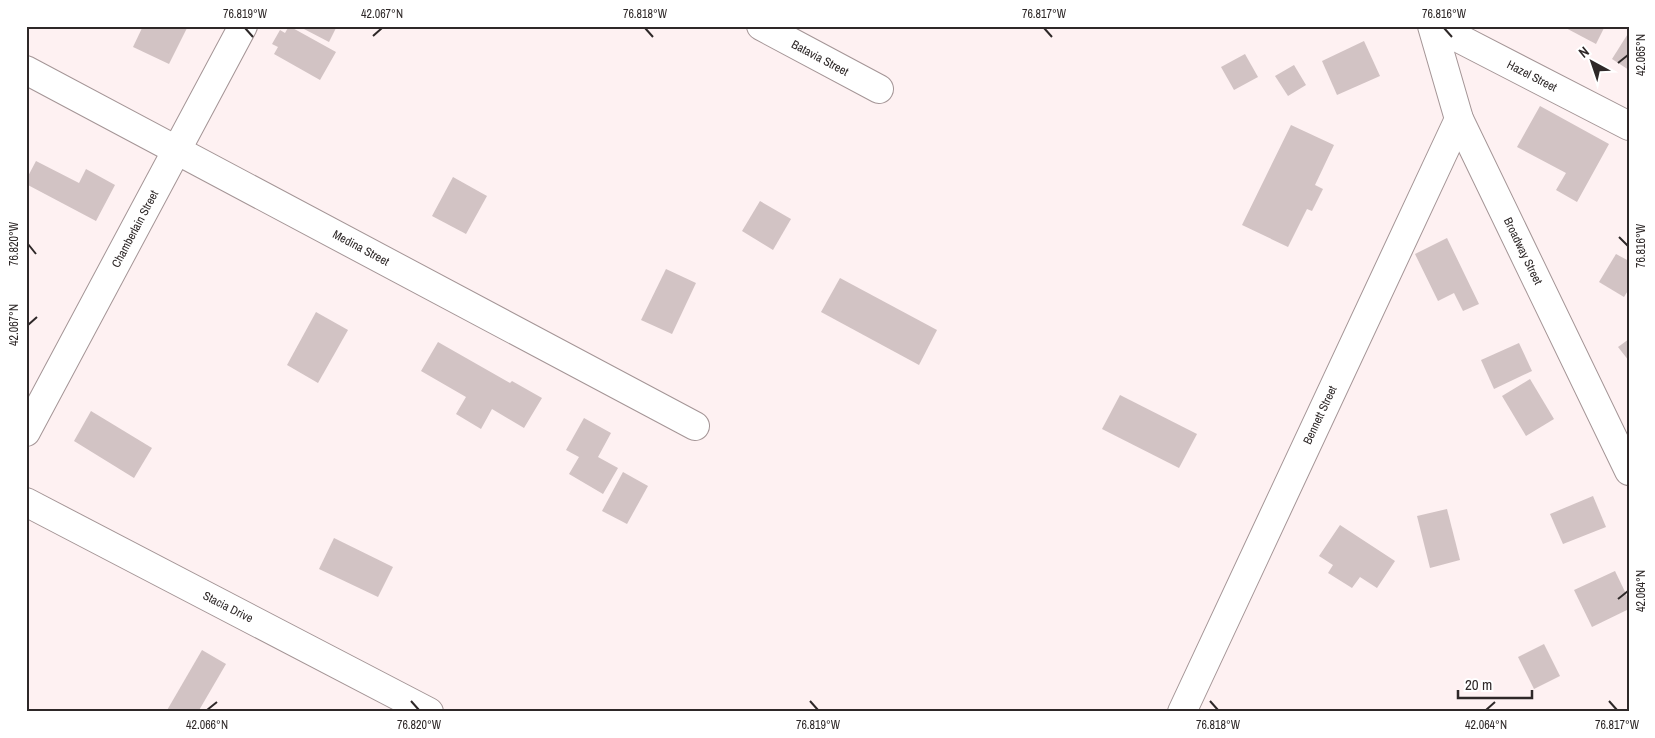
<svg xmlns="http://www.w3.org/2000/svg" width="1655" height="738" viewBox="0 0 1655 738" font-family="'Archivo Narrow',sans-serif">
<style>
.building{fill:#d2c3c4}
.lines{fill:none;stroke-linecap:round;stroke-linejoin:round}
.minor-casing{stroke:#a49596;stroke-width:30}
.minor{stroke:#fff;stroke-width:28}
.ticks{fill:none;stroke:#2e2828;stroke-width:2}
.labels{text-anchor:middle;stroke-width:4;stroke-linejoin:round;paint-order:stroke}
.street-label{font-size:12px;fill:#2e2828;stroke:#fff}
.neatline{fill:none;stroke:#2e2828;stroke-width:2}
.ticks-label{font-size:12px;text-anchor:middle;fill:#2e2828}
</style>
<rect width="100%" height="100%" fill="#fef1f2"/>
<g class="building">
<polygon points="143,26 188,26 169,64 133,47"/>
<polygon points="289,26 336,52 320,80 274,54 278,47 272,44 280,30 285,33"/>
<polygon points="306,26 337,26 329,42 304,29"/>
<polygon points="1562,26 1605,26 1596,44"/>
<polygon points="1629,32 1629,70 1612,59"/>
<polygon points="1364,41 1380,76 1337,95 1322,61"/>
<polygon points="1245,54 1258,77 1234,90 1221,67"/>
<polygon points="1294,65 1306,85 1288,96 1275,76"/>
<polygon points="1540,106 1609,144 1577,202 1556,190 1566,173 1517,147"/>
<polygon points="1291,125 1334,145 1315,185 1323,189 1312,211 1307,209 1288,247 1242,225"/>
<polygon points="36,161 79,183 86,169 115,185 96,221 26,184 26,180"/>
<polygon points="453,177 487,196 466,234 432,216"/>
<polygon points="760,201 791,219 773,250 742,231"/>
<polygon points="1447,238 1479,304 1463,311 1454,293 1438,301 1415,254"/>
<polygon points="1616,254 1629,261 1629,289 1624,297 1599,282"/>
<polygon points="666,269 696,283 672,334 641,320"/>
<polygon points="840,278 937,330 919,365 821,312"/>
<polygon points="316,312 348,330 318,383 287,365"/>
<polygon points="1629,339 1629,361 1618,347"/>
<polygon points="438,342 510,383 512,381 542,398 524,428 492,409 481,429 456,414 466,397 421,371"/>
<polygon points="1519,343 1532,371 1494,389 1481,360"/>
<polygon points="1530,379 1554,419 1526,436 1502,396"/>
<polygon points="1120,395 1197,434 1179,468 1102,429"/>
<polygon points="91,411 152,448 134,478 74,441"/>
<polygon points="584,418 611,433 598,457 618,468 603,494 569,474 579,457 566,450"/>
<polygon points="623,472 648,486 627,524 602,511"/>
<polygon points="1593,496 1606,527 1563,544 1550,514"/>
<polygon points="1447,509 1460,560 1430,568 1417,516"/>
<polygon points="1340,525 1395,561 1377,588 1360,577 1352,588 1328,573 1333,565 1319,556"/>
<polygon points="334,538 393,567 378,597 319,569"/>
<polygon points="1615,571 1629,600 1629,609 1592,627 1574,590"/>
<polygon points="1544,644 1560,676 1534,689 1518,657"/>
<polygon points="202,650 226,664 198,712 166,712"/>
</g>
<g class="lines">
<g class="minor-casing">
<g id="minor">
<polyline points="761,26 879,89"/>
<polyline points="1432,26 1459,119 1629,471"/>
<polyline points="1435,26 1629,126"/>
<polyline points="26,70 695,426"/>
<polyline points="26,432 243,26"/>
<polyline points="26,502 429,712"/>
<polyline points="1182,712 1459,119"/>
</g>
</g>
<use href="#minor" class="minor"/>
</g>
<path class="ticks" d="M245 28 253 37M645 28 653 37M1044 28 1052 37M1444 28 1452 37M373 36 382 28M1618 63 1628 55M1619 237 1628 246M28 244 36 254M28 325 37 317M1618 599 1628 591M411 701 419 710M810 701 818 710M1210 701 1218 710M1609 701 1617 710M207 710 217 702M1486 710 1495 702"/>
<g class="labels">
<g class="street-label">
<text transform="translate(820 58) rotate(28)" y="4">Batavia Street</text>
<text transform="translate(1532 76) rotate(27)" y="4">Hazel Street</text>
<text transform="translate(135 229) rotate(-62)" y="4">Chamberlain Street</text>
<text transform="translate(361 248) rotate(28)" y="4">Medina Street</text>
<text transform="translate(1523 251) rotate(64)" y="4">Broadway Street</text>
<text transform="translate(1320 415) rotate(-65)" y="4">Bennett Street</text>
<text transform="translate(228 607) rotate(27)" y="4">Stacia Drive</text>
</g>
</g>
<rect width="1655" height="738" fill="none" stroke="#ffffff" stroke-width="55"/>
<g transform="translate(1592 62) rotate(320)" stroke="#ffffff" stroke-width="4" paint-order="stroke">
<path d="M0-4L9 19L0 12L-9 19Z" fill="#2e2828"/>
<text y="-8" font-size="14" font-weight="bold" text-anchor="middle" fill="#2e2828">N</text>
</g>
<path d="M1458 690v8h74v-8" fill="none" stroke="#2e2828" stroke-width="2.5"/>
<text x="1465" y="690" font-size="15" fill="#2e2828" stroke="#ffffff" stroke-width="4" paint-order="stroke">20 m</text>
<rect x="28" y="28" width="1600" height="682" class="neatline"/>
<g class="ticks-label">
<text x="245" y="18">76.819°W</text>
<text x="382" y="18">42.067°N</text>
<text x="645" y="18">76.818°W</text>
<text x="1044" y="18">76.817°W</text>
<text x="1444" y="18">76.816°W</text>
<text transform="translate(1641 55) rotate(-90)" y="4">42.065°N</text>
<text transform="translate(14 244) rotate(-90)" y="4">76.820°W</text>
<text transform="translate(1641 246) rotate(-90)" y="4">76.816°W</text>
<text transform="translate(14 325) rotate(-90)" y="4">42.067°N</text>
<text transform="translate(1641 591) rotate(-90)" y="4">42.064°N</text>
<text x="207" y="729">42.066°N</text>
<text x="419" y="729">76.820°W</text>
<text x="818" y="729">76.819°W</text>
<text x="1218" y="729">76.818°W</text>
<text x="1486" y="729">42.064°N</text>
<text x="1617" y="729">76.817°W</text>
</g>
</svg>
